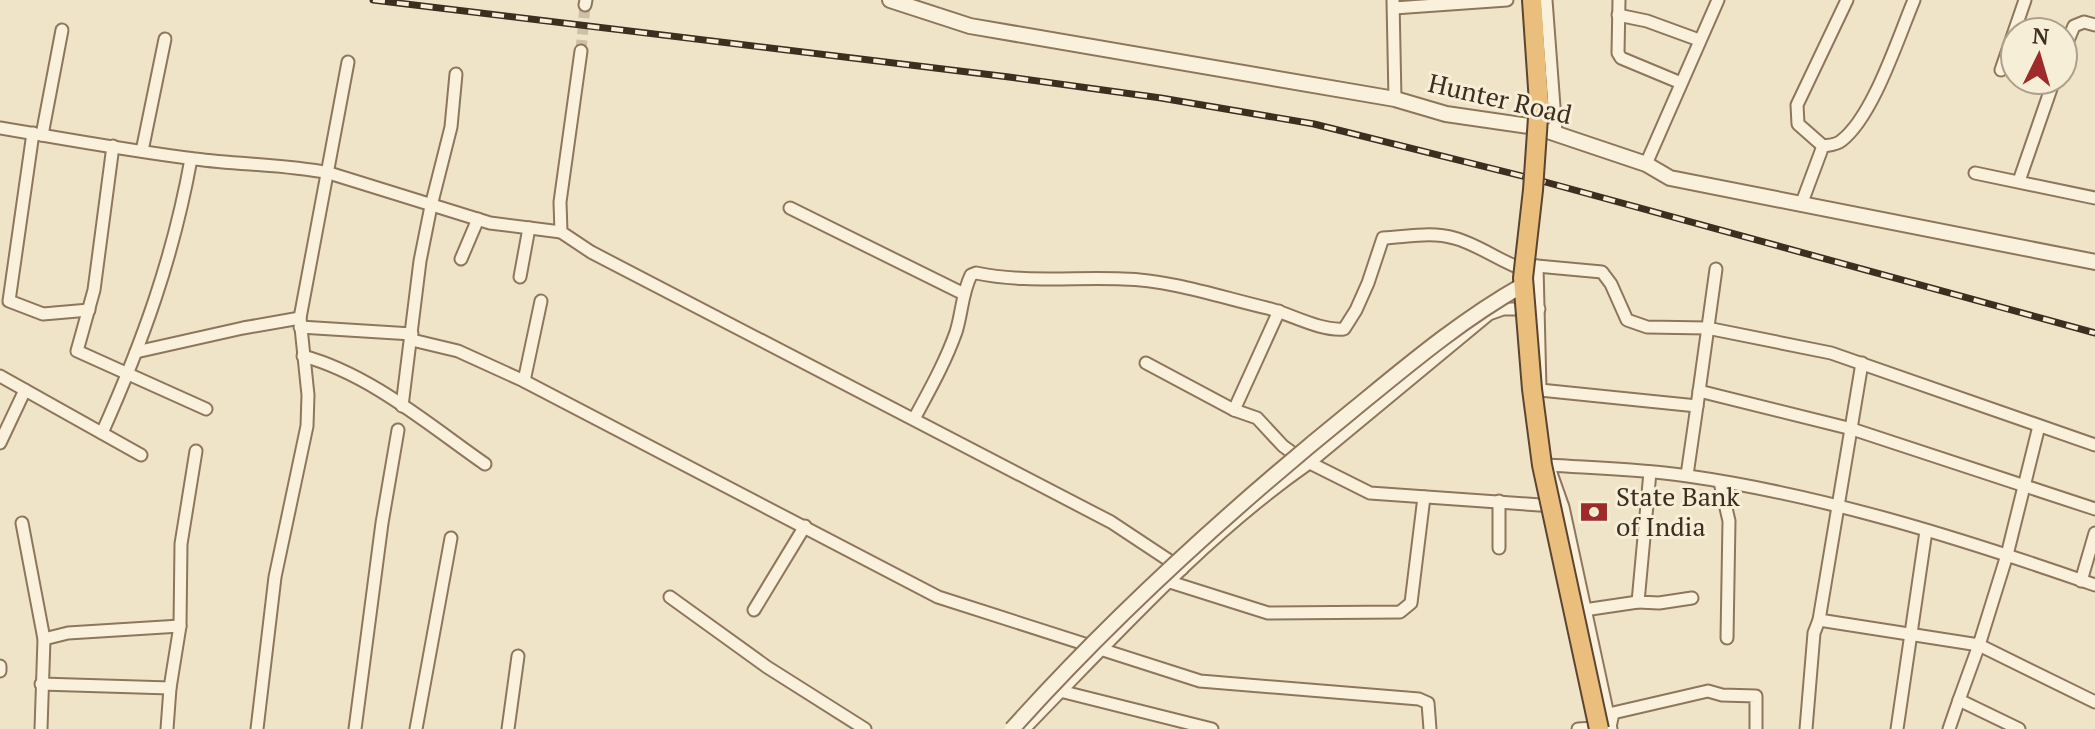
<svg xmlns="http://www.w3.org/2000/svg" width="2095" height="729" viewBox="0 0 2095 729" font-family="'PT Serif',serif">
<style>
.lines{fill:none;stroke-linecap:round;stroke-linejoin:round}
.minor-tunnel{stroke:#ccc0a6;stroke-width:11;stroke-dasharray:11 5.5;stroke-linecap:butt}
.minor-casing{stroke:#8d765c;stroke-width:15}
.tertiary-casing{stroke:#8d765c;stroke-width:18}
.trunk-casing{stroke:#5b4430;stroke-width:22}
.minor{stroke:#faf1dc;stroke-width:11}
.tertiary{stroke:#faf1dc;stroke-width:14}
.trunk{stroke:#eabe7c;stroke-width:18}
.rail-casing{stroke:#3d2e20;stroke-width:7}
.rail{stroke:#f7eed8;stroke-width:4;stroke-dasharray:12;stroke-linecap:butt}
.tertiary-bridge-casing{stroke:#8d765c;stroke-width:18;stroke-linecap:butt}
.trunk-bridge-casing{stroke:#5b4430;stroke-width:22;stroke-linecap:butt}
.tertiary-bridge{stroke:#faf1dc;stroke-width:14}
.trunk-bridge{stroke:#eabe7c;stroke-width:18}
.labels{text-anchor:middle;stroke-width:6;stroke-linejoin:round;paint-order:stroke}
.street-label{font-size:26px;fill:#3d2e20;stroke:#f7eed8}
.poi-label{font-size:26px;fill:#3d2e20;stroke:#f7eed8;text-anchor:start}
</style>
<rect width="100%" height="100%" fill="#f0e4c8"/>
<g class="lines">
<polyline class="minor-tunnel" points="581,51 585,5"/>
<g class="minor-casing">
<g id="minor">
<polyline points="1393,0 1395,99"/>
<polyline points="1546,0 1556,133"/>
<polyline points="1619,0 1618,53 1621,58 1681,83"/>
<polyline points="585,5 586,0"/>
<polyline points="1394,8 1507,0"/>
<polyline points="1618,15 1647,21 1699,40"/>
<polyline points="581,51 560,202 561,232 591,252 1111,522 1182,569"/>
<polyline points="2063,52 2074,26 2084,22 2095,25"/>
<polyline points="2001,70 2025,0"/>
<path d="M0 128C65 139 130 151 195 159 240 165 285 164 329 173L490 223 561 232"/>
<polyline points="33,133 9,301 43,314 89,310"/>
<polyline points="42,135 62,30"/>
<polyline points="113,146 94,290 77,351 206,409"/>
<polyline points="1823,146 1798,124 1797,105 1847,0"/>
<polyline points="142,151 165,39"/>
<polyline points="1646,164 1718,0"/>
<polyline points="1975,173 2095,198"/>
<polyline points="2019,181 2054,80"/>
<path d="M1801 205 1823 146C1830 145 1836 145 1841 141 1873 117 1898 38 1914 0"/>
<polyline points="790,208 964,294"/>
<polyline points="461,259 478,219"/>
<polyline points="1537,266 1540,389"/>
<polyline points="520,277 529,228"/>
<polyline points="300,327 412,334"/>
<polyline points="412,340 458,351 524,381 938,597 1200,681 1419,699 1428,703 1430,729"/>
<polyline points="136,352 243,328 300,318"/>
<path d="M303 356C370 374 429 425 485 464"/>
<polyline points="1146,363 1234,410 1257,418 1283,446 1298,457 1370,493 1554,506"/>
<polyline points="0,376 141,455"/>
<polyline points="524,381 541,301"/>
<polyline points="1540,390 1697,406 1716,269"/>
<polyline points="1699,391 1852,429 2095,509"/>
<polyline points="402,406 420,261 431,206 451,127 456,74"/>
<polyline points="1234,410 1279,311"/>
<path d="M914 419C929 391 945 363 956 332 962 313 962 293 971 275L976 273C1024 283 1074 277 1123 279 1171 280 1220 297 1267 308 1291 314 1319 331 1344 329L1356 310 1368 283 1383 238C1406 237 1432 231 1454 238 1481 245 1504 265 1531 272L1537 266 1602 272 1611 284 1627 320 1647 327 1707 328 1831 353 2095 445"/>
<path d="M102 433C143 341 173 258 191 159"/>
<polyline points="0,443 25,390"/>
<path d="M1548 465C1595 468 1642 469 1688 476 1827 496 1963 539 2095 585"/>
<polyline points="1650,472 1638,602 1659,603 1692,598"/>
<polyline points="1551,473 1563,507 1611,729"/>
<polyline points="1687,475 1697,406"/>
<polyline points="1720,482 1729,521 1727,638"/>
<polyline points="22,523 44,639 41,729"/>
<polyline points="1499,548 1499,501"/>
<polyline points="2081,581 2095,533"/>
<polyline points="1170,582 1268,613 1400,612 1411,603 1424,497"/>
<polyline points="670,597 767,667 865,729"/>
<polyline points="754,610 805,526"/>
<polyline points="1584,610 1638,602"/>
<polyline points="1819,620 1979,645 2007,555 2039,426"/>
<polyline points="44,639 68,633 180,626"/>
<polyline points="0,671 0,666"/>
<polyline points="41,684 170,688"/>
<polyline points="1060,691 1212,729"/>
<polyline points="167,729 170,688 180,626 181,544 196,451"/>
<polyline points="257,729 275,577 307,426 308,395 300,318 348,62"/>
<polyline points="355,729 382,523 398,430"/>
<polyline points="416,729 451,538"/>
<polyline points="508,729 518,656"/>
<path d="M1024 729C1114 637 1203 537 1309 463L1489 314 1503 309H1539"/>
<polyline points="1578,729 1610,727 1613,713 1708,691 1722,695 1756,696 1756,729"/>
<polyline points="1806,729 1814,633 1819,620 1862,363"/>
<polyline points="1897,729 1926,531"/>
<polyline points="1949,729 1959,700"/>
<polyline points="2019,729 1959,700 1979,645 2095,702"/>
</g>
</g>
<g class="tertiary-casing">
<polyline id="tertiary" points="890,0 970,26 1395,99 1446,114 1536,127 1646,164 1670,178 2095,262"/>
</g>
<g class="trunk-casing">
<polyline id="trunk" points="1532,0 1539,103"/>
</g>
<use href="#minor" class="minor"/>
<use href="#tertiary" class="tertiary"/>
<use href="#trunk" class="trunk"/>
<g class="rail-casing">
<polyline id="rail" points="373,0 1009,77 1161,98 1314,124 1538,180 2095,333"/>
</g>
<use href="#rail" class="rail"/>
<g class="tertiary-bridge-casing">
<path id="tertiary-bridge" d="M1012 729C1116 613 1232 508 1353 410 1408 365 1461 320 1523 285"/>
</g>
<g class="trunk-bridge-casing">
<polyline id="trunk-bridge" points="1539,103 1533,190 1523,278 1532,389 1542,465 1599,729"/>
</g>
<use href="#tertiary-bridge" class="tertiary-bridge"/>
<use href="#trunk-bridge" class="trunk-bridge"/>
</g>
<defs>
<g id="bank-bare" transform="scale(2.16)"><path d="M-6-4H6V4H-6ZM0-2.3a2.3 2.3 0 1 0 0 4.6a2.3 2.3 0 1 0 0-4.6Z" fill="#9e2a2b" stroke="#f7eed8" stroke-width="2.5" paint-order="stroke"/></g>
</defs>
<g fill-rule="evenodd">
<use href="#bank-bare" x="1594" y="512"/>
</g>
<g class="labels">
<g class="street-label">
<text transform="translate(1500 99) rotate(13)" y="9">Hunter Road</text>
</g>
<g class="poi-label">
<text x="1616" y="506">State Bank<tspan x="1616" dy="30">of India</tspan></text>
</g>
</g>
<g transform="translate(2039 56) rotate(5)"><circle r="38" fill="#f7eed8" stroke="#ada18e" stroke-width="2"/>
<path d="M0-6L14 30L0 20L-14 30Z" fill="#9e2a2b"/>
<text y="-12" font-size="22" font-weight="bold" text-anchor="middle" fill="#3d2e20">N</text>
</g>
</svg>
